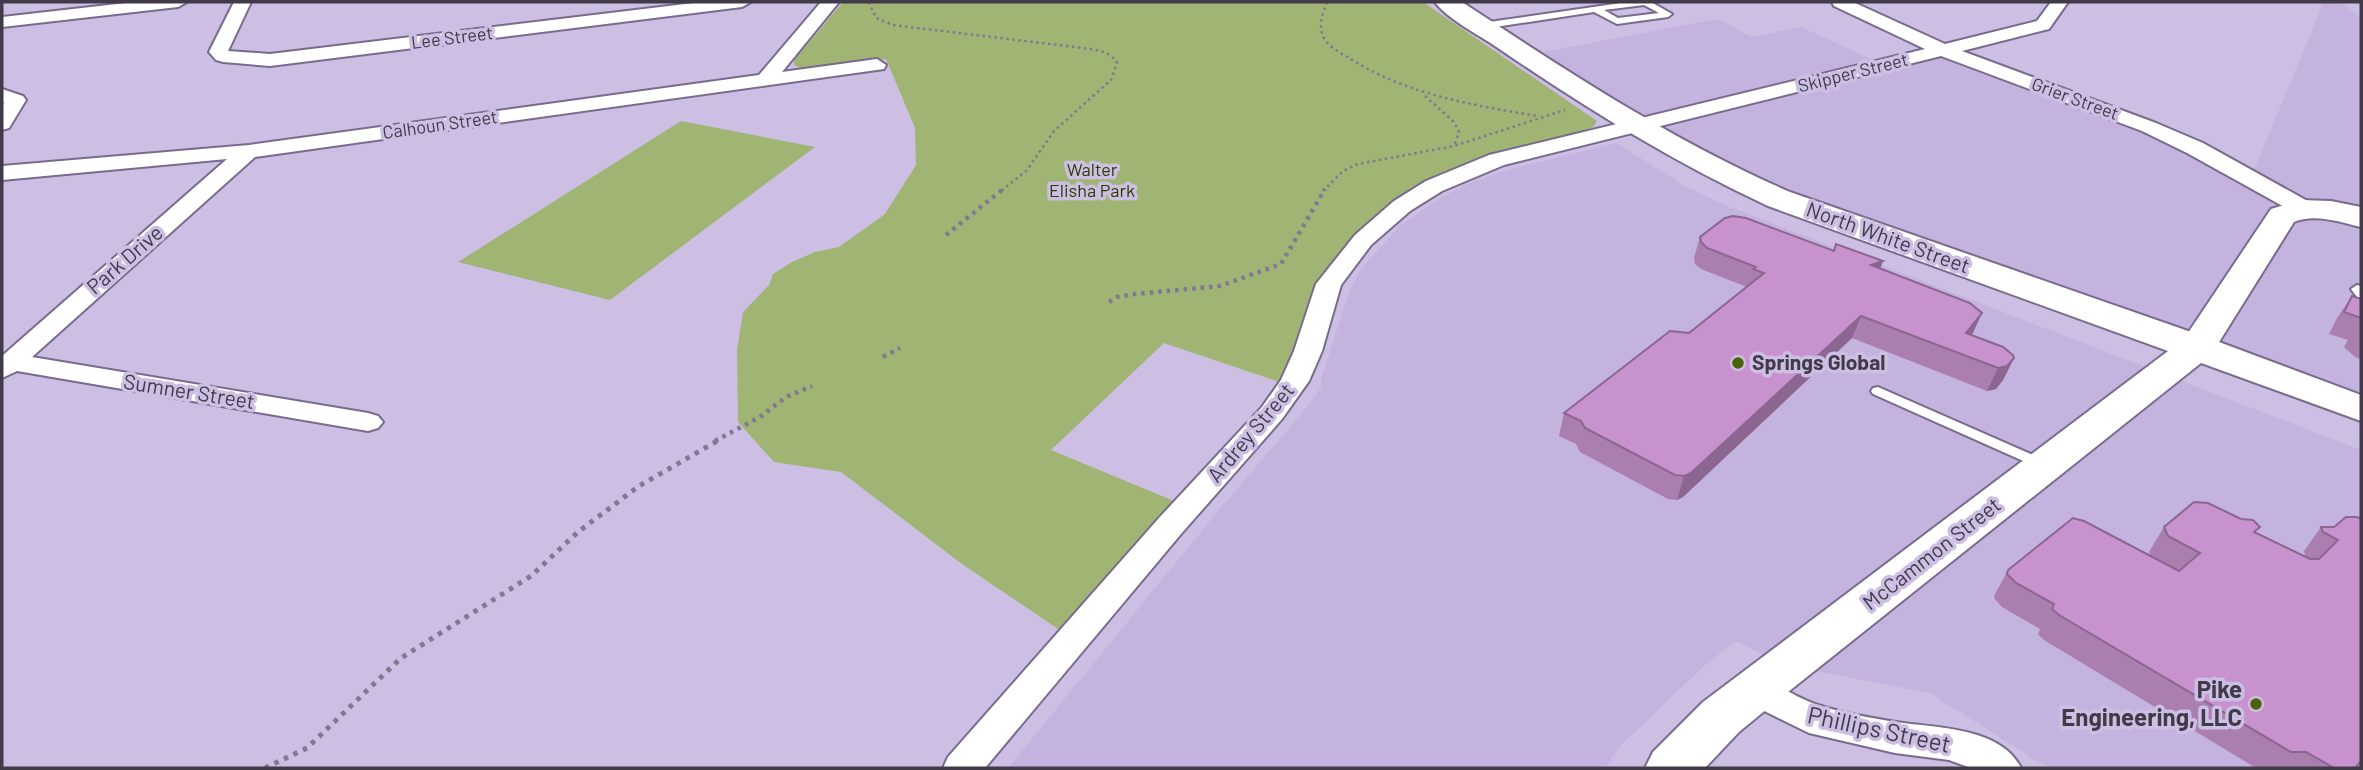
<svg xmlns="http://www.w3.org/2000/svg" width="2363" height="770" viewBox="0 0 2363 770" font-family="Barlow,sans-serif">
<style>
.built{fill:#c4b3de}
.green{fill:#a0b574}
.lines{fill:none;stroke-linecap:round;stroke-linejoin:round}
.lane-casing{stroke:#796b8d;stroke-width:4}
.street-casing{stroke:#796b8d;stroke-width:4}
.secondary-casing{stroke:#796b8d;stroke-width:4}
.primary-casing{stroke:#796b8d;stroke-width:4}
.path-far2{stroke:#827891;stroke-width:2.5;stroke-dasharray:2.5 3.5;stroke-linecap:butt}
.path-far1{stroke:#827891;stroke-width:4.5;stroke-dasharray:3.5 5;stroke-linecap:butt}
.path{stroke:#827891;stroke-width:5;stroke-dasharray:4.5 6;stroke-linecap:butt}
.lane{fill:#fff;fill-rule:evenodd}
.street{fill:#fff;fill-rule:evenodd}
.secondary{fill:#fff;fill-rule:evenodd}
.primary{fill:#fff;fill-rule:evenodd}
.wall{fill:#ab7eb0}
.shaded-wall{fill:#8b6690}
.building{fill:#c792cd;stroke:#8b6690;stroke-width:2}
.poi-dot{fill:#4d610b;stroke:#cdbee3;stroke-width:2.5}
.labels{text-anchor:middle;stroke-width:7;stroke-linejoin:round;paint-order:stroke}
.far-street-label{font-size:18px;fill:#403a49;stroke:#cdbee3}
.far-park-label{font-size:18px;fill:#2d3b01;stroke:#cdbee3}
.street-label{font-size:21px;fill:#403a49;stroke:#cdbee3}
.poi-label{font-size:21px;font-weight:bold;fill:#403a49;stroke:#cdbee3;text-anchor:start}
.near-poi-label{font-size:24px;font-weight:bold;fill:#403a49;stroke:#cdbee3;text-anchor:end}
.near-street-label{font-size:24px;fill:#403a49;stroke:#cdbee3}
</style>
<rect width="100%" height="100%" fill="#cdbee3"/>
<g class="built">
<polygon points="2324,2 2339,2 2361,17 2361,396 1785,188 1730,166 1652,124 1543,52 1717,19 1752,37 1801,27 1888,67 1945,53 2102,112 2249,182"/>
<polygon points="1617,143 1681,184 1722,204 2361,450 2361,768 2048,768 1930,693 1784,665 1736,641 1705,665 1620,746 1605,768 1008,768 1223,505 1308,406 1321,387 1321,379 1351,287 1362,268 1400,226 1442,197 1468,184 1507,170"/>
</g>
<g class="green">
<polygon points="843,2 1423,2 1597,121 1593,127 1566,141 1456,172 1338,263 1288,385 1164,343 1051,450 1174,501 1064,633 962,564 841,472 774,462 738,422 737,350 743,312 769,285 773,274 792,262 815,252 839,247 885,214 916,165 915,128 886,59 801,68 794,65 794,60"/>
<polygon points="681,121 815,147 610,300 458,262"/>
</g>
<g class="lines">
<g class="lane-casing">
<g id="lane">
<path d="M1628 2H1651L1672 14 1668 17 1617 24 1594 12 1482 29 1478 26 1482 23ZM1644 5 1659 13 1618 18 1604 10Z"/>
<polygon points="2357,285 2361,286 2361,298 2357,297 2351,289"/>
<polygon points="1878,387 2049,462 2052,465 2049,468 2039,468 1873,394 1871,391 1873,388"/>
</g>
</g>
<g class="street-casing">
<g id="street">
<polygon points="135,2 187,2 178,7 2,27 2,17"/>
<polygon points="234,2 251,2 228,51 270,54 702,2 751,2 742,7 270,66 223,62 216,60 209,52"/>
<polygon points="821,2 839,2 782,72 877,59 886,65 884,69 255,157 32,357 368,413 378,416 383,422 378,428 368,431 17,371 2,378 2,356 227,159 2,180 2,166 249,145 759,75"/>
<polygon points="1832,2 1853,2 1945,44 2037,21 2051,2 2068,2 2049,29 1962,51 2156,123 2203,143 2313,204 2317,209 2313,214 2297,214 2187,153 2142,131 1941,56 1504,165 1442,191 1410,211 1371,245 1341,285 1322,351 1309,381 1282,419 1181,534 985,768 943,768 948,757 1159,518 1262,407 1281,380 1294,351 1316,284 1355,235 1394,201 1426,181 1489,155 1925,49 1834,6"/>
<polygon points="2,89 23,96 26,100 9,128 2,130 2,107 4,103 2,102"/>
<path d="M1755 676C1777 683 1796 698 1818 705 1842 713 1871 718 1896 722 1936 728 2001 727 2021 768H1971L1949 760 1895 753 1809 733 1742 700 1737 690 1742 680Z"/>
</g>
</g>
<g class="secondary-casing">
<path id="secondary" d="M2300 200 2331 201 2361 207V227C2340 222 2314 213 2294 222L2211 355 1773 704 1739 732 1705 768H1645L1653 752 1703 702 2184 339 2271 209Z"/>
</g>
<g class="primary-casing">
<path id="primary" d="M1435 2H1462C1568 72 1673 141 1790 192L2211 339 2361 395V421L1768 206C1671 161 1583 106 1495 46 1479 35 1446 18 1435 2Z"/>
</g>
<g class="path-far2">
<path d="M869 2 876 18 893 25 1091 49C1102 51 1111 53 1117 63L1111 80 1054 131 1027 170 1001 191"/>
<path d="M1327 2C1323 12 1319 23 1322 33 1325 45 1339 52 1349 58 1405 94 1472 105 1537 116"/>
<polyline points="1425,96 1454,122 1459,132 1454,146"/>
<polyline points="1323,191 1343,171 1358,164 1454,146 1565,110"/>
</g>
<g class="path-far1">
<polyline points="946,235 1003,189"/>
<polyline points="1109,302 1117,297 1135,294 1220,286 1281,264 1325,189"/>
<polyline points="883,357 900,348"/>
<polyline points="715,441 760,417 786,397 812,386"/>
</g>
<polyline class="path" points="265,768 307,748 401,658 531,576 578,532 639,486 719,440"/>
<use href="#lane" class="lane"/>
<use href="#street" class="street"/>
<use href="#secondary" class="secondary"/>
<use href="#primary" class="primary"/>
</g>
<g class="wall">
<polygon points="1700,237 1833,251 1836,244 1883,261 1880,269 1972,335 2014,358 2003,380 1996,389 1987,391 1852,338 1683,497 1677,500 1668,499 1580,452 1576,444 1559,436 1564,413 1689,333 1747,287 1701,269 1695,264 1694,258"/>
<polygon points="2352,296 2361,299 2361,359 2355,357 2344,347 2348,340 2329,334 2337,318"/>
<polygon points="2361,519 2361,768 2256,768 2044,640 2038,634 2040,629 2002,607 1994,598 1995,594 2008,570 2151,556 2149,552 2164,527 2256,533 2305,556 2304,551 2321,527 2334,527"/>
</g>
<g class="shaded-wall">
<polygon points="1883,261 1875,283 1871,265"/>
<polygon points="1982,313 1972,335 1966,333"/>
<polygon points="1861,316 1852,338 1683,497 1677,500 1684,476"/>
<polygon points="2014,358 2003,380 1996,389 1987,391 1998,368"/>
</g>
<g class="building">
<polygon points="1733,216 1746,218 1834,251 1836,244 1883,261 1871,265 1970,303 1982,313 1966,333 2003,347 2013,355 2014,358 2007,366 1998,368 1861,316 1691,473 1684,476 1675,475 1585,428 1581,421 1564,413 1670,331 1689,333 1764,273 1753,269 1756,267 1707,248 1701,242 1700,237 1725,218"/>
<polygon points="2352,296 2361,299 2361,318 2344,312"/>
<polygon points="2194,502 2208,503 2241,519 2253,520 2260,527 2254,532 2310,559 2319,559 2338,540 2323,532 2321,527 2334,527 2346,517 2357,517 2361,519 2361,761 2355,768 2334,768 2306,752 2291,752 2059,615 2052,609 2054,604 2016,583 2007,574 2008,570 2073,518 2084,521 2179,571 2200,553 2168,536 2164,527"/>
</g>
<g class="poi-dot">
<circle cx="1738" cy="363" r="7"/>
<circle cx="2256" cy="704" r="7"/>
</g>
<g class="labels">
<g class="far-street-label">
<text transform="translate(452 38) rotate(-7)" y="6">Lee Street</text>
<text transform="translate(1853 73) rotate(-14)" y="6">Skipper Street</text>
<text transform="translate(2075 99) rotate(20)" y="6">Grier Street</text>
<text transform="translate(440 125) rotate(-8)" y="6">Calhoun Street</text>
</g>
<g class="far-park-label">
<text x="1092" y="176">Walter<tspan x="1092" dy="21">Elisha Park</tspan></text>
</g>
<g class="street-label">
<text transform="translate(1888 238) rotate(20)" y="7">North White Street</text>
<text transform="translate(125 260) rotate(-41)" y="7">Park Drive</text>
<text transform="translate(189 392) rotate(9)" y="7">Sumner Street</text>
<text transform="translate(1251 433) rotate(-50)" y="7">Ardrey Street</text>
<text transform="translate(1932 554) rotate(-38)" y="7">McCammon Street</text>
</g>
<g class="poi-label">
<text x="1752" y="370">Springs Global</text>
</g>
<g class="near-poi-label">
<text x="2242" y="698">Pike<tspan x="2242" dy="28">Engineering, LLC</tspan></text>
</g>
<g class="near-street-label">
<text transform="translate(1879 730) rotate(12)" y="8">Phillips Street</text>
</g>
</g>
<rect width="2363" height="770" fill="none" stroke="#403a49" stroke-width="7"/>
</svg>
